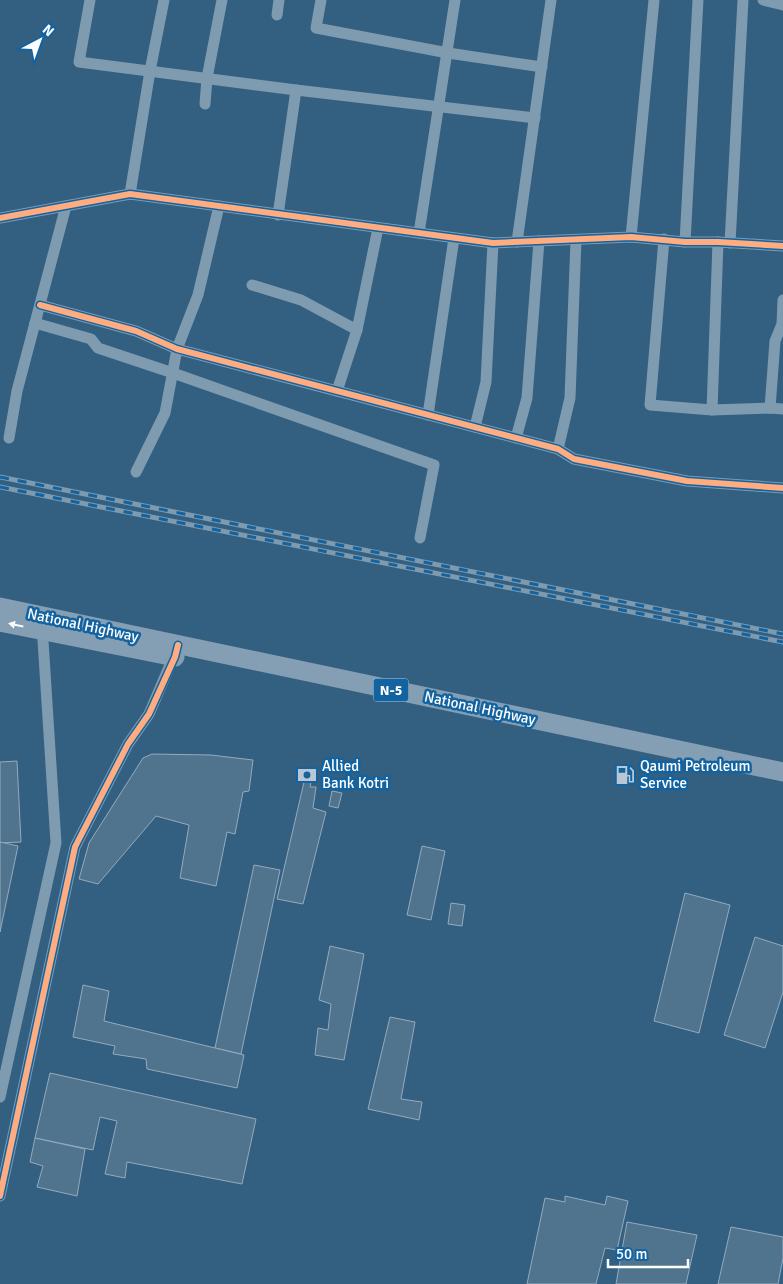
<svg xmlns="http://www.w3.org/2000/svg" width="783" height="1284" viewBox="0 0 783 1284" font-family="Signika,sans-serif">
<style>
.building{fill:#51748e;stroke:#93abbe}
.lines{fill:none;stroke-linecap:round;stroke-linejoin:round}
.minor{stroke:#7e9bb0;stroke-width:11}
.trunk{stroke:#849eb3;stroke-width:19}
.rail-casing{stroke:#7e9aaf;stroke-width:5}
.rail{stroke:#1363a0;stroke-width:3;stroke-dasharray:9;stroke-linecap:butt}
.cycleway-casing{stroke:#1363a0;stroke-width:9}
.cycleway{stroke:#ffac80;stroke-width:6}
.oneway{fill:#f9fafb}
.labels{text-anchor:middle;stroke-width:5;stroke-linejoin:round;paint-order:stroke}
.shield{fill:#1363a0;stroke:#b8d0e2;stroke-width:1}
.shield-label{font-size:14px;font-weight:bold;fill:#fff}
.street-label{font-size:15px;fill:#fff;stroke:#1363a0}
.poi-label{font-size:15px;fill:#fff;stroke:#1363a0;text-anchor:start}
</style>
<rect width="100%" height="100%" fill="#335f80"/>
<g class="building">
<polygon points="152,754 211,755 253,760 249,791 243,792 235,834 227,832 216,886 180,878 189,825 156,816 98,884 79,879 89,843 143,758"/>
<polygon points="17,761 21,842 0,843 0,762"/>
<polygon points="304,782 311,782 310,787 316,787 313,808 326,812 303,904 277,899"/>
<polygon points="332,791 342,793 338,808 329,806"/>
<polygon points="0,842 18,846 0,932"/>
<polygon points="422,846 445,851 431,920 407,915"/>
<polygon points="254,865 280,870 241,1054 215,1048"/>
<polygon points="685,893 730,905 699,1033 654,1021"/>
<polygon points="451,903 465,905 462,926 448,924"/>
<polygon points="755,937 783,946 783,992 765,1048 724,1035"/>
<polygon points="330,946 364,954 344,1060 315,1055 318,1028 328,1030 331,1004 319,1000"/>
<polygon points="83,985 109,991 104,1021 244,1055 237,1088 147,1069 146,1059 113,1054 115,1046 73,1037"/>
<polygon points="390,1017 415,1022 401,1099 422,1102 419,1120 368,1109"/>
<polygon points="50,1073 256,1119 242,1184 127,1162 125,1178 105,1174 117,1121 100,1117 93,1150 35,1138"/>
<polygon points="35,1138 85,1149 77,1196 37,1187 43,1166 30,1162"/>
<polygon points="565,1196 605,1205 607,1196 628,1201 617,1250 605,1248 596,1284 527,1284 545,1198 565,1202"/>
<polygon points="627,1222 697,1235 686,1284 616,1284"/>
<polygon points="731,1227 783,1237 783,1258 778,1284 718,1284"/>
</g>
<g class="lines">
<g class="minor">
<polyline points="90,0 79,62 296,90 535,118"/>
<polyline points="321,0 316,28 448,53 542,67"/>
<polyline points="763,0 783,5"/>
<polyline points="277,15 279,0"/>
<polyline points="205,104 207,78 222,0"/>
<polyline points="130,194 150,71 164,0"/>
<polyline points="278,215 296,90"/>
<polyline points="0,218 130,194 493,243 631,237 685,242 718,242 783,246"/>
<polyline points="419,233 455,0"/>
<polyline points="631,237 654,0"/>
<polyline points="664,239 650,405 712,410 770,408 783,409"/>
<polyline points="517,242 551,0"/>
<polyline points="685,242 698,0"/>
<polyline points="730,243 743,0"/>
<polyline points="252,285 301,300 357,330"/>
<polyline points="40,305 136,331 177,349 558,449 574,459 687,481 783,488"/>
<polyline points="35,323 91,339 98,348 173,373 434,465 420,538"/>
<polyline points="337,391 357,330 378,228"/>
<polyline points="770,408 775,341 782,324 783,300"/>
<polyline points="712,410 718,242"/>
<polyline points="428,415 454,238"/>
<polyline points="475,427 486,382 493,243"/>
<polyline points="9,438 17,391 66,206"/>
<polyline points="516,438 527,398 539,241"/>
<polyline points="558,449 570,398 576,240"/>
<polyline points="136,472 165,413 177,349 198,295 219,206"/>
<polyline points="0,1097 56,843 42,625"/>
<polyline points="0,1196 75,847 128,744 149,714 176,651"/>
</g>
<g class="trunk">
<polyline points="0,607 783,772"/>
<polyline points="0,622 175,657"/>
</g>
<g class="rail-casing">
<g id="rail">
<polyline points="0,477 783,634"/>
<polyline points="0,487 783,642"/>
</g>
</g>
<use href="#rail" class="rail"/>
<g class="cycleway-casing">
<g id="cycleway">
<polyline points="0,218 130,194 493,243 631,237 685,242 718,242 783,246"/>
<polyline points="40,305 136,331 177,349 558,449 574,459 687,481 783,488"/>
<polyline points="0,1196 75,847 128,744 149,714 175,657 178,645"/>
</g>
</g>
<use href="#cycleway" class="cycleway"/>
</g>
<defs><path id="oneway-solid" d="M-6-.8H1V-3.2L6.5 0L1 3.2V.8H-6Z" transform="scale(1.25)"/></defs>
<use class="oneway" href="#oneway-solid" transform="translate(16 625) rotate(-168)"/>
<defs>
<g id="bank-bare" transform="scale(1.5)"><path d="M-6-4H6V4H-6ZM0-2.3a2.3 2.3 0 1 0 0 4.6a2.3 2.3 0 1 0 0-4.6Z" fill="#b8c7d3" stroke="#1363a0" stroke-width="2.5" paint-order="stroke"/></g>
<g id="fuel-bare" transform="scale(1.5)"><path d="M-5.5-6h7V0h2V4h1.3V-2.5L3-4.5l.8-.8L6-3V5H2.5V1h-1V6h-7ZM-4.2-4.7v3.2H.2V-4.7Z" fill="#b8c7d3" stroke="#1363a0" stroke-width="2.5" paint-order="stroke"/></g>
</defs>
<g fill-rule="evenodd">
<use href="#bank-bare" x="307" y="775"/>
<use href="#fuel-bare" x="625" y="775"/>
</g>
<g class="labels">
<rect class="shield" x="373.5" y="678.5" width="35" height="23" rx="4"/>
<g class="shield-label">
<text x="391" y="695">N-5</text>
</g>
<g class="street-label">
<text transform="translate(83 625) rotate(12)" y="5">National Highway</text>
<text transform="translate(480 708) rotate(12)" y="5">National Highway</text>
</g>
<g class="poi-label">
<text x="322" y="771">Allied<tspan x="322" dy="17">Bank Kotri</tspan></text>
<text x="640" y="771">Qaumi Petroleum<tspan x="640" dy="17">Service</tspan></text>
</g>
</g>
<g transform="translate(40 40) rotate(41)" stroke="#1363a0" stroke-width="4" paint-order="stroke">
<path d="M0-4L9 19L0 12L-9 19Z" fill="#ffffff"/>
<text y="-8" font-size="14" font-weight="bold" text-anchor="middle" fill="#ffffff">N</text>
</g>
<path d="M608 1259v8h80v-8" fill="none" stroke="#ffffff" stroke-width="2.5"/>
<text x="616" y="1259" font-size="15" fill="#ffffff" stroke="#1363a0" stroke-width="4" paint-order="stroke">50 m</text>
</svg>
